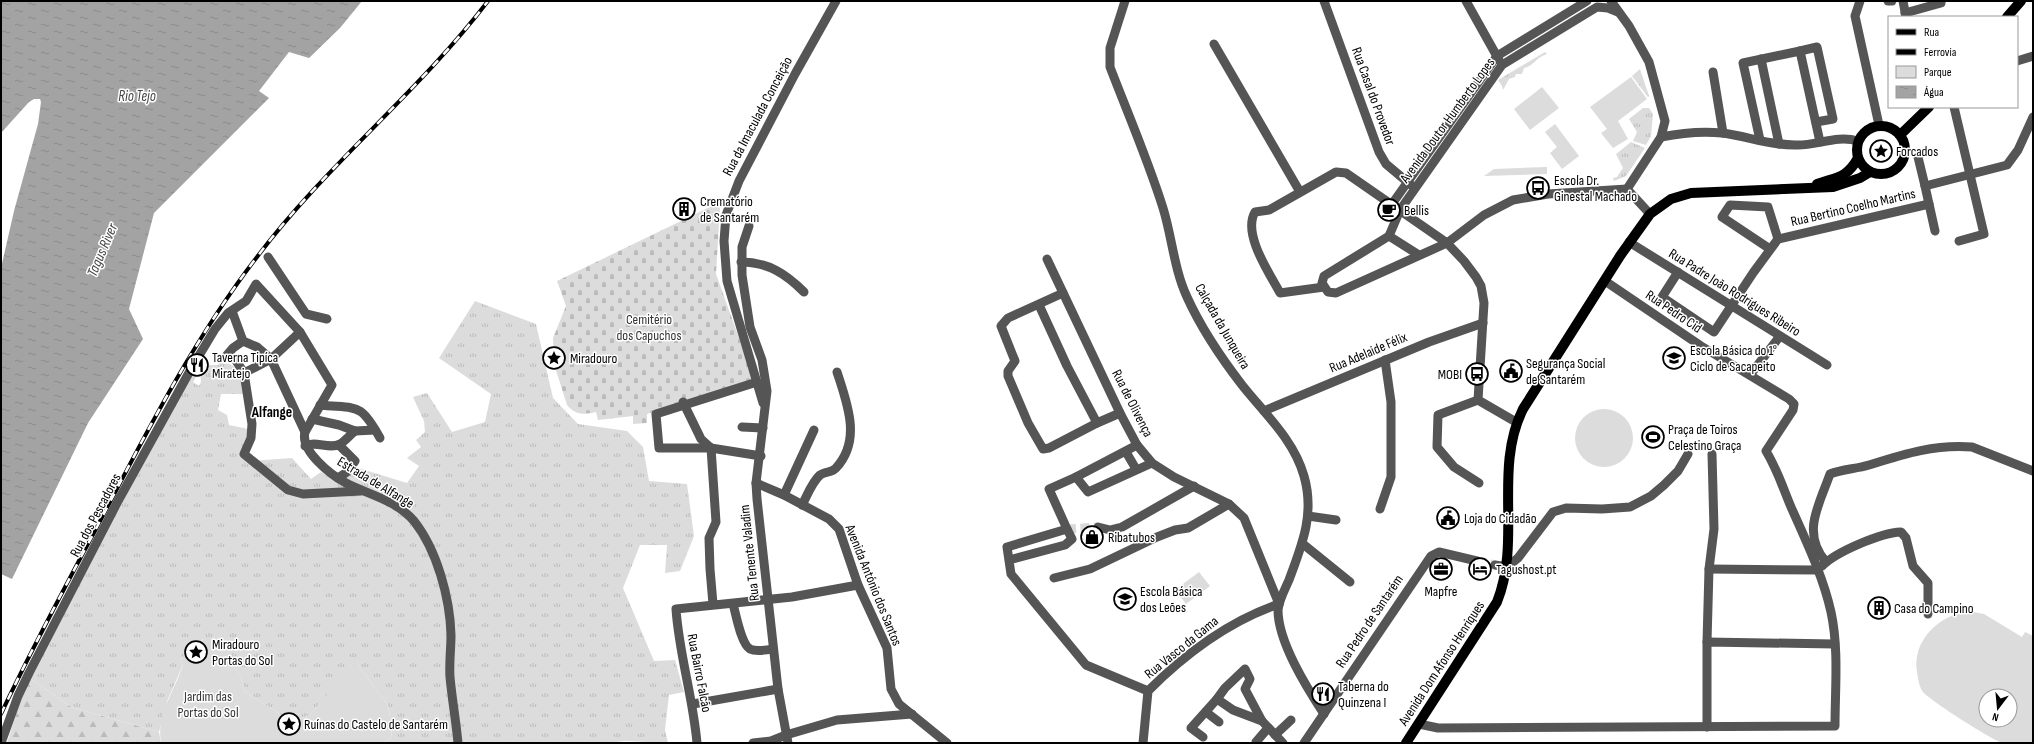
<svg xmlns="http://www.w3.org/2000/svg" width="2034" height="744" viewBox="0 0 2034 744" font-family="'Sofia Sans Condensed',sans-serif">
<style>
.grass{fill:url(#grass-tufts)}
.forest{fill:url(#forest-firs)}
.cemetery{fill:url(#cemetery-stones)}
.park{fill:#dcdcdc;fill-rule:evenodd}
.water{fill:url(#water-ripples)}
.lines{fill:none;stroke-linecap:round;stroke-linejoin:round}
.minor-tunnel{stroke:#d9d9d9;stroke-width:9;stroke-dasharray:9 4.5;stroke-linecap:butt}
.minor{stroke:#555;stroke-width:9}
.major{stroke:#000;stroke-width:10}
.rail-casing{stroke:#000;stroke-width:4}
.rail{stroke:#fff;stroke-width:2.5;stroke-dasharray:8;stroke-linecap:butt}
.labels{text-anchor:middle;stroke-width:3;stroke-linejoin:round;paint-order:stroke}
.street-label{font-size:14px;fill:#000;stroke:#fff}
.poi-label{font-size:14px;fill:#000;stroke:#fff;text-anchor:start}
.park-label{font-size:14px;fill:#333;stroke:#fff}
.water-label{font-size:15px;font-style:italic;fill:#444;stroke:#fff}
.neighbourhood-label{font-size:15px;font-weight:bold;fill:#000;stroke:#fff}
</style>
<defs>
<pattern id="grass-tufts" width="24" height="20" patternUnits="userSpaceOnUse"><rect width="24" height="20" fill="#dcdcdc"/><path d="M3 7l-1-3M5 7V3M7 7l1-3M15 17l-1-3M17 17v-4M19 17l1-3" fill="none" stroke="#bbb"/></pattern>
<pattern id="forest-firs" width="22" height="20" patternUnits="userSpaceOnUse"><rect width="22" height="20" fill="#dcdcdc"/><path d="M5 1l3.5 6h-7zM16 11l3.5 6h-7z" fill="#bbb"/></pattern>
<pattern id="cemetery-stones" width="16" height="16" patternUnits="userSpaceOnUse"><rect width="16" height="16" fill="#dcdcdc"/><path d="M2 7V4a2 2 0 0 1 4 0v3zM10 15v-3a2 2 0 0 1 4 0v3z" fill="#bbb"/></pattern>
<pattern id="water-ripples" width="26" height="14" patternUnits="userSpaceOnUse"><rect width="26" height="14" fill="#a3a3a3"/><path d="M2 4q2-2 4 0t4 0M15 11q2-2 4 0t4 0" fill="none" stroke="#8b8b8b"/></pattern>
</defs>
<rect width="100%" height="100%" fill="#fff"/>
<g class="grass">
<path d="M1545 52 1547 54C1536 57 1534 66 1524 68L1522 74H1516L1515 77 1509 79 1503 90 1502 86 1498 80Z"/>
<polygon points="1640,69 1649,96 1648,97 1632,76"/>
<polygon points="1643,108 1649,108 1653,114 1651,136 1646,145 1633,141 1637,132 1629,119"/>
<polygon points="1631,142 1645,148 1626,176 1614,181 1613,178 1617,177 1623,168 1616,154"/>
<polygon points="475,301 536,324 553,398 578,424 627,431 643,447 649,481 687,484 694,536 680,571 665,573 667,545 640,545 623,588 654,661 675,660 684,692 669,695 665,730 668,743 626,741 606,743 381,743 392,738 391,728 399,722 390,716 388,705 359,667 357,661 310,715 293,721 290,716 283,716 245,692 240,674 208,641 203,639 180,660 183,665 168,699 159,732 71,707 28,677 191,372 197,375 193,382 199,386 201,382 200,372 205,365 218,365 220,363 230,364 239,370 244,394 221,394 218,410 227,415 229,425 248,429 249,436 242,450 252,461 292,458 311,479 321,472 332,479 349,476 358,468 407,483 419,466 407,458 421,447 416,440 425,432 424,421 413,397 427,393 452,432 485,422 491,394 439,358"/>
</g>
<polygon class="forest" points="28,677 71,707 159,732 161,743 7,743"/>
<path class="cemetery" d="M716 204 720 207 716 274 754 380 647 414V423L633 424V416L598 420 596 412C584 415 575 415 567 405L554 364 553 338 566 306 557 281Z"/>
<g class="park">
<polygon points="1631,77 1647,99 1618,121 1628,139 1613,148 1601,133 1607,129 1590,107"/>
<polygon points="1542,87 1559,108 1530,130 1514,109"/>
<polygon points="1555,124 1579,156 1562,169 1550,153 1557,147 1545,132"/>
<polygon points="1547,167 1547,174 1484,176 1494,169"/>
<circle cx="1604" cy="438" r="29"/>
<polygon points="1199,572 1210,586 1186,604 1175,590"/>
<path d="M1968 611 1984 614 2022 637 2025 632 2033 636V743C2024 743 2008 744 2000 742 1989 738 1928 699 1923 692 1919 687 1918 678 1917 672 1912 641 1938 616 1968 611ZM1986 696H2010V720H1986Z"/>
<path d="M206 637 240 674 245 692 283 716H290L294 721 310 715 357 660 359 667 388 705 390 716 393 715 399 722 391 728 392 738 381 743H161C156 715 175 690 183 665L180 660Z"/>
</g>
<polygon class="water" points="1,1 362,1 340,28 309,58 289,52 259,91 269,98 154,213 129,309 143,339 88,423 12,579 1,574 1,268 14,211 38,124 41,102 40,99 34,99 29,102 1,133"/>
<g class="lines">
<g class="minor-tunnel">
<polyline points="1067,529 1098,527"/>
<polyline points="1477,561 1495,565"/>
</g>
<g class="minor">
<path d="M1125 1 1110 48V67C1128 114 1148 160 1163 208 1172 237 1174 269 1187 297 1201 328 1222 359 1242 385 1265 414 1294 440 1304 476 1315 514 1302 545 1289 580 1285 589 1279 600 1278 610 1278 642 1307 688 1324 714"/>
<polyline points="1324,1 1379,152 1386,164 1411,185"/>
<polyline points="1466,1 1499,60"/>
<polyline points="1611,1 1629,26 1649,62 1665,121 1661,137 1627,189"/>
<polyline points="1860,1 1855,16 1879,125"/>
<polyline points="1888,1 1892,1"/>
<polyline points="1903,1 1906,17"/>
<polyline points="1618,12 1608,8 1597,7 1502,65 1400,210 1389,236 1324,276 1322,283 1328,292 1336,293 1447,243 1484,215 1513,200 1548,194 1627,189 1650,214"/>
<polyline points="1905,13 1941,3 1941,1"/>
<polyline points="1214,44 1300,192"/>
<polyline points="1800,51 1817,47 1833,119 1816,122"/>
<polyline points="1761,59 1779,144"/>
<polyline points="2017,61 2033,56"/>
<polyline points="1713,72 1723,133"/>
<polyline points="1954,107 1984,234 1959,241"/>
<path d="M1661 137C1681 133 1702 131 1722 133 1747 136 1772 146 1798 145 1818 145 1837 135 1858 141"/>
<polyline points="1760,140 1743,63 1800,51 1820,142"/>
<polyline points="1918,157 1925,186"/>
<polyline points="1392,204 1497,56 1587,1"/>
<polyline points="749,226 742,247 742,275 750,327 762,360 767,391 756,483 757,499 778,689 788,743"/>
<polyline points="1935,231 1925,186 2007,165 2018,150 2033,117"/>
<polyline points="1389,236 1419,255"/>
<polyline points="1629,242 1827,365"/>
<polyline points="1770,249 1722,217 1730,205 1768,207 1778,239"/>
<polyline points="268,257 306,314 327,319"/>
<polyline points="1047,259 1120,413 1137,445 1152,463 1174,477 1229,504 1244,518 1279,604"/>
<path d="M741 262C768 262 786 274 804 292"/>
<polyline points="1678,272 1662,297 1714,332 1753,273 1778,239 1929,204"/>
<path d="M1324 287 1280 293C1270 274 1242 234 1255 212L1269 210 1336 172 1346 173 1447 243 1464 261 1476 277 1481 286 1484 303 1478 400 1516 422"/>
<polyline points="1063,293 1008,318 1001,326 1015,361 1008,371 1008,376 1028,423 1043,449 1049,448 1097,423 1120,413"/>
<polyline points="1039,305 1067,366 1097,423"/>
<polyline points="232,311 243,341 257,347 271,359 305,432"/>
<polyline points="243,341 233,348 227,355 235,359 244,373 252,424 251,438 244,454 288,490 303,494 361,491"/>
<polyline points="244,373 271,359 300,332"/>
<polyline points="1750,375 1780,336"/>
<polyline points="757,382 656,414 659,448 711,448 761,456"/>
<polyline points="1478,400 1438,415 1437,447 1454,467 1479,483"/>
<polyline points="683,402 701,439 711,448"/>
<polyline points="763,403 727,281 724,241 726,215 739,181 795,74 836,1"/>
<path d="M320 405C358 409 360 402 380 438"/>
<polyline points="1264,411 1429,342 1483,323"/>
<polyline points="312,419 339,425 355,431 375,430"/>
<polyline points="742,427 763,428"/>
<polyline points="1137,445 1076,477 1088,492 1152,463"/>
<path d="M305 446C316 440 329 450 340 444 345 441 350 435 355 431"/>
<polyline points="711,448 716,522 709,538 710,569 713,604"/>
<polyline points="1126,452 1136,469"/>
<polyline points="338,478 347,472 355,461 339,445"/>
<polyline points="756,483 784,495 829,519 839,529 858,585 887,648 891,689 899,704 947,743"/>
<polyline points="784,495 814,430"/>
<path d="M802 505C807 496 812 482 820 475 825 471 832 473 836 468 862 440 847 403 837 372"/>
<polyline points="1380,509 1391,477 1391,402 1385,360"/>
<polyline points="1308,516 1336,520"/>
<polyline points="1098,527 1110,530 1122,527 1194,486"/>
<polyline points="1067,529 1049,489 1076,477"/>
<polyline points="1303,544 1350,582"/>
<polyline points="1009,560 1065,545 1072,539 1067,529 1007,547 1011,574 1086,665 1148,691"/>
<path d="M1826 562C1801 533 1819 505 1830 474 1842 469 1856 469 1869 465 1904 454 1935 444 1972 447L2033 471"/>
<polyline points="1495,565 1507,567 1518,558 1553,512 1566,508 1602,509 1630,507 1651,496 1664,485 1678,471 1688,454"/>
<path d="M1822 566C1836 552 1880 533 1901 532L1906 538 1913 566 1928 583V614"/>
<polyline points="1709,569 1818,570"/>
<polyline points="1054,578 1090,569 1157,537 1175,530 1188,528 1229,504"/>
<path d="M733 604C736 614 741 644 750 649 756 652 767 650 773 649"/>
<polyline points="1707,642 1709,569 1714,529 1712,454"/>
<polyline points="1217,699 1225,688 1245,669 1250,679 1245,689 1262,721"/>
<polyline points="693,704 778,689"/>
<polyline points="1206,712 1219,722"/>
<path d="M1419 724 1438 728 1835 726C1835 689 1839 649 1831 612 1823 576 1806 541 1791 507 1783 488 1777 469 1766 451L1793 410 1794 404 1789 399 1701 346 1605 281"/>
<polyline points="1707,727 1707,642 1834,644"/>
<polyline points="1275,735 1291,720"/>
<polyline points="1203,737 1191,728 1217,699 1233,710 1262,721 1283,743"/>
<polyline points="1256,742 1268,728"/>
<path d="M1 743 18 696 29 673 118 501 191 369 215 329 228 313 246 301 256 284 300 332 332 385 305 432C300 451 331 475 346 483 369 495 396 500 414 521 437 550 450 598 451 635 451 649 449 663 450 677 452 699 456 721 458 743"/>
<path d="M697 743C693 697 679 654 676 609L792 597 858 585"/>
<polyline points="753,743 771,741 786,735 837,720 912,714"/>
<path d="M1143 743 1148 691C1186 653 1229 621 1279 604"/>
<polyline points="1304,743 1431,556 1439,552 1477,561"/>
</g>
<g class="major">
<polyline points="2007,17 2021,1"/>
<circle cx="1881" cy="150" r="24"/>
<polyline points="1900,135 1929,107"/>
<path d="M1817 184C1837 177 1847 178 1858 158"/>
<path d="M1406 743 1497 602C1522 540 1493 469 1523 409L1620 256 1650 214 1671 199 1691 193 1833 187 1860 178 1870 172"/>
</g>
<g class="rail-casing">
<path id="rail" d="M1 714C31 650 64 589 97 527 145 435 193 340 257 257 326 165 418 93 488 1"/>
</g>
<use href="#rail" class="rail"/>
</g>
<defs>
<g id="sight-ring" transform="scale(1.15)"><circle r="9.5" fill="#fff" stroke="#000" stroke-width="1.5"/><path d="M0-6L1.8-2.2L6-1.7L2.9 1.2L3.7 5.4L0 3.3L-3.7 5.4L-2.9 1.2L-6-1.7L-1.8-2.2Z" fill="#000"/></g>
<g id="bus-ring" transform="scale(1.15)"><circle r="9.5" fill="#fff" stroke="#000" stroke-width="1.5"/><path d="M-5-6H5V4H4V6H2V4H-2V6H-4V4H-5ZM-3.5-4V0h7V-4ZM-3.5 1.2v1.5H-2V1.2ZM2 1.2v1.5H3.5V1.2Z" fill="#000"/></g>
<g id="building-ring" transform="scale(1.15)"><circle r="9.5" fill="#fff" stroke="#000" stroke-width="1.5"/><path d="M-4-6H4V6H1V3H-1V6H-4ZM-2.5-4.3h1.7v1.8h-1.7ZM.8-4.3h1.7v1.8H.8ZM-2.5-1h1.7V.8h-1.7ZM.8-1h1.7V.8H.8Z" fill="#000"/></g>
<g id="cafe-ring" transform="scale(1.15)"><circle r="9.5" fill="#fff" stroke="#000" stroke-width="1.5"/><path d="M-5.5-4.5H6V0H3Q3 3.5 0 3.5H-2.5Q-5.5 3.5-5.5 0ZM3-3.2v2h1.7v-2ZM-6 4.5H4V6H-6Z" fill="#000"/></g>
<g id="school-ring" transform="scale(1.15)"><circle r="9.5" fill="#fff" stroke="#000" stroke-width="1.5"/><path d="M0-5L7-2L0 1L-7-2ZM-4 1L0 2.5L4 1V4Q0 6-4 4Z" fill="#000"/></g>
<g id="restaurant-ring" transform="scale(1.15)"><circle r="9.5" fill="#fff" stroke="#000" stroke-width="1.5"/><path d="M-5-6h1v4h1v-4h1v4h1v-4h1v5L-1.5 .5V6h-2V.5L-5-1ZM5-6V6H3V1.5H1.5Q1.5-4 5-6Z" fill="#000"/></g>
<g id="civic-ring" transform="scale(1.15)"><circle r="9.5" fill="#fff" stroke="#000" stroke-width="1.5"/><path d="M-.6-6.5H3V-4.5H.6V-3L4-1V1h2V6H-6V1h2V-1L-.6-3ZM-1.2 2.5V6h2.4V2.5Z" fill="#000"/></g>
<g id="stadium-ring" transform="scale(1.15)"><circle r="9.5" fill="#fff" stroke="#000" stroke-width="1.5"/><path d="M0-5a6.5 5 0 1 0 0 10a6.5 5 0 1 0 0-10ZM-3.5-1.8h7v3.6h-7Z" fill="#000"/></g>
<g id="shop-ring" transform="scale(1.15)"><circle r="9.5" fill="#fff" stroke="#000" stroke-width="1.5"/><path d="M-5-2.5h2.3a2.7 3.5 0 0 1 5.4 0H5L5.5 6h-11ZM-1.5-2.5h3a1.5 2.3 0 0 0-3 0Z" fill="#000"/></g>
<g id="office-ring" transform="scale(1.15)"><circle r="9.5" fill="#fff" stroke="#000" stroke-width="1.5"/><path d="M-6-3h4V-5.5h4V-3h4V5H-6ZM-1-4.5V-3h2v-1.5ZM-6 0V1H6V0Z" fill="#000"/></g>
<g id="hotel-ring" transform="scale(1.15)"><circle r="9.5" fill="#fff" stroke="#000" stroke-width="1.5"/><path d="M-6-4.5h1.5V1H6V5H4.5V3h-9V5H-6ZM-4 0a1.8 1.8 0 1 1 3.6 0ZM.5 0V-2.5h3Q6-2.5 6 0Z" fill="#000"/></g>
</defs>
<g fill-rule="evenodd">
<use href="#sight-ring" x="1881" y="151"/>
<use href="#bus-ring" x="1538" y="188"/>
<use href="#building-ring" x="684" y="209"/>
<use href="#cafe-ring" x="1389" y="210"/>
<use href="#sight-ring" x="554" y="358"/>
<use href="#school-ring" x="1674" y="358"/>
<use href="#restaurant-ring" x="197" y="365"/>
<use href="#civic-ring" x="1511" y="371"/>
<use href="#bus-ring" x="1477" y="374"/>
<use href="#stadium-ring" x="1653" y="437"/>
<use href="#civic-ring" x="1448" y="518"/>
<use href="#shop-ring" x="1092" y="537"/>
<use href="#office-ring" x="1441" y="569"/>
<use href="#hotel-ring" x="1480" y="569"/>
<use href="#school-ring" x="1125" y="599"/>
<use href="#building-ring" x="1879" y="608"/>
<use href="#sight-ring" x="196" y="652"/>
<use href="#restaurant-ring" x="1323" y="694"/>
<use href="#sight-ring" x="289" y="724"/>
</g>
<g class="labels">
<g class="street-label">
<text transform="translate(1374 96) rotate(70)" y="5">Rua Casal do Provedor</text>
<text transform="translate(757 116) rotate(-62)" y="5">Rua da Imaculada Conceição</text>
<text transform="translate(1447 120) rotate(-54)" y="5">Avenida Doutor Humberto Lopes</text>
<text transform="translate(1853 207) rotate(-13)" y="5">Rua Bertino Coelho Martins</text>
<text transform="translate(1735 292) rotate(32)" y="5">Rua Padre João Rodrigues Ribeiro</text>
<text transform="translate(1674 311) rotate(34)" y="5">Rua Pedro Cid</text>
<text transform="translate(1223 326) rotate(60)" y="5">Calçada da Junqueira</text>
<text transform="translate(1368 352) rotate(-23)" y="5">Rua Adelaide Félix</text>
<text transform="translate(1133 403) rotate(63)" y="5">Rua de Olivença</text>
<text transform="translate(376 482) rotate(31)" y="5">Estrada de Alfange</text>
<text transform="translate(95 515) rotate(-62)" y="5">Rua dos Pescadores</text>
<text transform="translate(749 553) rotate(-96)" y="5">Rua Tenente Valadim</text>
<text transform="translate(874 585) rotate(68)" y="5">Avenida António dos Santos</text>
<text transform="translate(1369 621) rotate(-56)" y="5">Rua Pedro de Santarém</text>
<text transform="translate(1181 647) rotate(-39)" y="5">Rua Vasco da Gama</text>
<text transform="translate(1441 663) rotate(-57)" y="5">Avenida Dom Afonso Henriques</text>
<text transform="translate(700 673) rotate(79)" y="5">Rua Bairro Falcão</text>
</g>
<g class="poi-label">
<text x="1896" y="156">Forcados</text>
<text x="1554" y="185">Escola Dr.<tspan x="1554" dy="16">Ginestal Machado</tspan></text>
<text x="700" y="206">Crematório<tspan x="700" dy="16">de Santarém</tspan></text>
<text x="1404" y="215">Bellis</text>
<text x="1690" y="355">Escola Básica do 1°<tspan x="1690" dy="16">Ciclo de Sacapeito</tspan></text>
<text x="212" y="362">Taverna Tipíca<tspan x="212" dy="16">Miratejo</tspan></text>
<text x="570" y="363">Miradouro</text>
<text x="1526" y="368">Segurança Social<tspan x="1526" dy="16">de Santarém</tspan></text>
<text x="1462" y="379" text-anchor="end">MOBI</text>
<text x="1668" y="434">Praça de Toiros<tspan x="1668" dy="16">Celestino Graça</tspan></text>
<text x="1464" y="523">Loja do Cidadão</text>
<text x="1108" y="542">Ribatubos</text>
<text x="1496" y="574">Tagushost.pt</text>
<text x="1140" y="596">Escola Básica<tspan x="1140" dy="16">dos Leões</tspan></text>
<text x="1441" y="596" text-anchor="middle">Mapfre</text>
<text x="1894" y="613">Casa do Campino</text>
<text x="212" y="649">Miradouro<tspan x="212" dy="16">Portas do Sol</tspan></text>
<text x="1338" y="691">Taberna do<tspan x="1338" dy="16">Quinzena I</tspan></text>
<text x="304" y="729">Ruínas do Castelo de Santarém</text>
</g>
<g class="park-label">
<text x="649" y="324">Cemitério<tspan x="649" dy="16">dos Capuchos</tspan></text>
<text x="208" y="701">Jardim das<tspan x="208" dy="16">Portas do Sol</tspan></text>
</g>
<g class="water-label">
<text x="137" y="101">Rio Tejo</text>
<text transform="translate(102 250) rotate(-67)" y="5">Tagus River</text>
</g>
<g class="neighbourhood-label">
<text x="272" y="417">Alfange</text>
</g>
</g>
<rect width="2034" height="744" fill="none" stroke="#000000" stroke-width="4"/>
<rect x="1888" y="16" width="130" height="92" fill="#ffffff" stroke="#999999"/>
<rect x="1896" y="29" width="20" height="6" fill="#000000" stroke="#999999"/>
<text x="1924" y="36" font-size="12" fill="#000000">Rua</text>
<rect x="1896" y="49" width="20" height="6" fill="#000000" stroke="#999999"/>
<text x="1924" y="56" font-size="12" fill="#000000">Ferrovia</text>
<rect x="1896" y="66" width="20" height="12" fill="#dcdcdc" stroke="#999999"/>
<text x="1924" y="76" font-size="12" fill="#000000">Parque</text>
<rect x="1896" y="86" width="20" height="12" fill="url(#water-ripples)" stroke="#999999"/>
<text x="1924" y="96" font-size="12" fill="#000000">Água</text>
<g transform="translate(1998 708) rotate(196)"><circle r="19" fill="#ffffff" stroke="#999999"/>
<path d="M0-3L7 15L0 10L-7 15Z" fill="#000000"/>
<text y="-6" font-size="11" font-weight="bold" text-anchor="middle" fill="#000000">N</text>
</g>
</svg>
